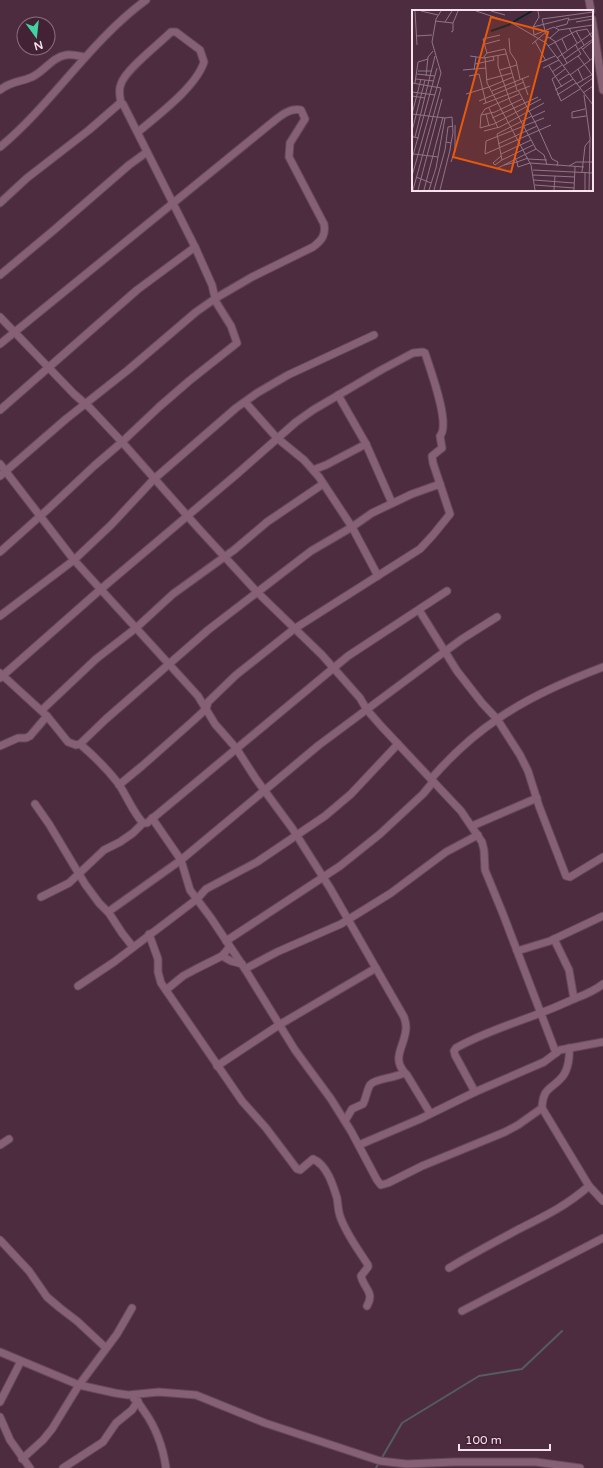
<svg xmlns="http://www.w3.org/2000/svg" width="603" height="1468" viewBox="0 0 603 1468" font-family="'Varela Round',sans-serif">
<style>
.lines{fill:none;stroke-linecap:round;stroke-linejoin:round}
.stream{stroke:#545c64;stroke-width:2}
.minor-casing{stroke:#654959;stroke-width:9}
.minor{stroke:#866074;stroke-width:7}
.inset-river{fill:none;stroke:#0d222a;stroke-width:2}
.inset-road{fill:none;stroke:#917585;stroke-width:1}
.view{fill:#e8590c;fill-opacity:0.15;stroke:#e8590c;stroke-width:2}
.inset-edge{fill:none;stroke:#f8e2ed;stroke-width:2}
</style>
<rect width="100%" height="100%" fill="#4d2c3f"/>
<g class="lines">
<polyline class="stream" points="376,1468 402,1423 479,1376 522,1369 562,1331"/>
<g class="minor-casing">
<g id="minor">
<polyline points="589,0 591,11"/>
<polyline points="592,19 603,90"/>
<path d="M0 90C13 80 19 83 32 77 44 72 52 57 66 55 72 54 79 56 85 57"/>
<path d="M121 103C120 97 118 90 121 84 125 70 159 44 171 32H176L200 50 204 62C196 87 158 115 138 132"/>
<path d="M0 147C53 103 90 41 146 0"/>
<polyline points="0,203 27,178 89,130 119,104 123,104 195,247 212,285 216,302 231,326 237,343 189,381 159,407 122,442 94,466 47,510 0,552"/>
<polyline points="0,275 54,230 129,165 147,152"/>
<polyline points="0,317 74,394 90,408 122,442 199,529 257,592 322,655 360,698 367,710 382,727 461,811 482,842 484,850 485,870 503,914 556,1053"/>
<path d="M0 344 269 125C278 118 289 107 301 110L305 119 290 143 289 157 324 224C326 235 322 240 313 247L252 277 216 298 196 312 128 370 66 419 0 476"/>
<polyline points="338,395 366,444 392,503"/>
<polyline points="245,402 277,438 304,460 319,477 352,527 378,576"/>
<polyline points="0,410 137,290 195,247"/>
<path d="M0 464 74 560 198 696 215 724 236 748 256 779 292 828 330 888 404 1017C405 1020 406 1024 406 1027 406 1046 389 1058 407 1075L430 1113"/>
<polyline points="313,470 326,465 366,444"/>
<polyline points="419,610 457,671 482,703 497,719 520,755 528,771 539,806 566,876 570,877 603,857"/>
<polyline points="0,616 74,560 111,525 154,479 236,408 257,393 288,375 374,335"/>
<path d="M0 673 47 716 68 742 76 745 80 744C94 756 107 769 118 783 127 796 132 811 143 823"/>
<path d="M0 678 101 589 237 474 296 422 313 410 381 370 413 353 423 352 425 353C430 369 451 424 440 436L442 448 432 456 433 463 440 484"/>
<polyline points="42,710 96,659 136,628 173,594 234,550 267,522 323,484"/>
<polyline points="80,744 106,719 208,630 311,551 352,527 372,513 412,494 440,484 450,514 433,535 420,549 294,629 236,675 208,702 206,709 193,721 142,766 119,785"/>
<polyline points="0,746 18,738 26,738 30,736 47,716"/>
<path d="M431 779C450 757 475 734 499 718 531 696 567 681 603 667"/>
<polyline points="35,804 49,824 85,884 99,903 109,913 122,933 133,947"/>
<polyline points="152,818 181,860 190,890 211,918 245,969 295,1050 331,1099 351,1131 377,1180 381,1185 388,1183 422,1166 505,1132 518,1125 542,1108"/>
<polyline points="472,826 537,798"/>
<polyline points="41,897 69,883 104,850 120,842 133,833 143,823 147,823 348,656 447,591"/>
<polyline points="108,912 181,860 319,745 436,658 462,639 497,617"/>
<path d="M149 934 158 959V972L161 983 242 1101 266 1128 297 1169 300 1170 313 1159C327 1165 333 1185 337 1198 338 1204 338 1210 340 1216 346 1234 358 1249 368 1265V1267L361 1276C364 1289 375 1292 367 1306"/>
<polyline points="554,939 569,970 574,999"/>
<polyline points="226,941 340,866 380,834 423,794 433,782"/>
<polyline points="517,951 550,941 603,916"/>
<polyline points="222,956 231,961 242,964"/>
<polyline points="245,969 277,952 341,924 391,893 446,852 478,835"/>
<polyline points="78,986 114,962 197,899 206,889 257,862 325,816 351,794 398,744"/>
<polyline points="166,990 183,976 196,969 222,956 228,949 229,946"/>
<path d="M569 1048C570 1057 568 1069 563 1076 552 1090 543 1086 542 1108L589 1186 603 1201"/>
<polyline points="217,1066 279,1025 376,968"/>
<path d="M475 1092 455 1055 454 1051 456 1048C491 1028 531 1019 567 1002 580 996 592 993 603 984"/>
<path d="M345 1121 352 1109 363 1104C366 1098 367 1090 370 1085 374 1079 395 1078 404 1073"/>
<polyline points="0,1145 9,1139"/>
<polyline points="359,1145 420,1119 475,1092 544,1062 560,1050 603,1042"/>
<polyline points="0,1240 29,1271 47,1297 60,1308 77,1321 106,1348"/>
<path d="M449 1268C472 1254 495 1242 519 1229 545 1216 566 1206 589 1186"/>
<polyline points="462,1311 603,1238"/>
<polyline points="0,1352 79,1385 115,1393 128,1395 159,1392 196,1395 265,1423 380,1461 407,1464 454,1462 536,1462 580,1468"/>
<path d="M134 1399C139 1402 141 1407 144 1411 157 1429 163 1447 166 1468"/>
<polyline points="0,1402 21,1361"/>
<polyline points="0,1417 10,1440 30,1468"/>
<polyline points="22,1459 43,1440 52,1429 79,1385 117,1334 132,1308"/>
<polyline points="63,1468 103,1442 116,1423 132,1410 138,1401"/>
</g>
</g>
<use href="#minor" class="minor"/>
</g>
<g transform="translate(412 10)">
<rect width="181" height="181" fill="#4d2c3f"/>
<path class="inset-river" d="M101 12 120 1M79 21 99 14"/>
<path class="inset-road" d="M3 1 5 35M9 1 26 5M64 1 100 13 134 33 181 95M79 1 93 5M130 9 181 2M130 9 135 28M157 10 181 6M23 11 41 13V21L39 22M33 12 40 1M164 12 181 9M41 13 46 1M121 17 157 8 155 14 144 17M157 18 165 33M164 21 172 35M122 25 142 17 147 20 181 15M122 25 121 17 127 7 126 1M4 26 20 25M97 28 98 42 104 51 108 69M138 28 147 20M150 29 155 40M123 31 134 51M132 32 136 27 144 32M143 32 155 53M73 34 88 30M120 34 134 22M136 36 164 21 175 19 181 29M169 37 178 50M171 39 181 31M75 43 93 39 105 80M58 46 72 48 94 44M166 46 181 66M73 47 75 73 119 155 123 180M71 48 75 43 71 29 88 25M145 48 181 22M153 49 181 29M127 53 143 46M63 54 82 50 81 46M137 56 150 77M151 56 169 44 163 34M131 58 147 50M153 59 140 69 149 91 168 79M166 59 171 70M51 60 74 58M62 60 64 47M88 60 105 55M6 61H20M140 62 150 55M5 64 23 66M158 65 181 48M14 66 16 47 21 41M57 66 67 64 74 93M110 68 116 85M4 69 22 71M74 70 100 63M146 71 157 64M0 73 29 78 1 180M3 73 6 52 16 49M164 74 181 64M77 77 101 67M167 78 181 68M143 80 161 69M80 81 117 66M0 82 23 85M171 83 181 76M54 84 77 77M107 84 73 99 69 105 83 102 110 89M145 85 164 73M172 85 178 128 177 180M0 86 13 88M67 91 112 72M113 93 126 87M71 94 118 76M77 98 86 118M173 99 160 102V108L174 106M0 104 33 108 24 158 17 180M0 104 9 69M74 104 77 116M69 105 68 118 82 114 129 89M120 106 85 124 90 150 121 135M120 107 133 101M33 108 40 107 41 123 39 133M80 108 113 93M132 108 74 131 73 144 139 115M125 116 140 149 146 152 145 156M72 121 88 117 132 93M3 127 23 46M7 128 1 127 0 121 13 70M86 134 125 116 106 80M124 139 132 145 135 155M2 144 26 147M89 144 119 130M89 146 81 153 83 155 90 150M103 148 105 152 116 148M0 149 25 58M116 149 135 150M39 152 43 141V115M92 155 105 152 106 157 118 153 172 157M157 156 164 152H181M84 159 124 139 98 91 86 56V45M121 160 181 163M170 162 173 136 178 130M173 162V180M121 165 163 167M0 166 29 63 20 32 24 9 29 1M4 167 19 173M122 170 162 173M123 175 162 178M6 180 30 89M12 180 31 107M22 180 33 140 36 117 41 116M28 180 38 140 39 133 34 132M142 180 143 166M162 180 163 157"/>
<path class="view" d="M79 7 136 22 99 162 41 147Z"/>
<rect width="181" height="181" class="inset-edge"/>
</g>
<g transform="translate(36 36) rotate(165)"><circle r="19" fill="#422234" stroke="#8b6f7e"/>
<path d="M0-3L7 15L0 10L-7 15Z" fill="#40d4a2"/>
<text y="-6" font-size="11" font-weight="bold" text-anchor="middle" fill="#f8e2ed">N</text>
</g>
<path d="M459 1444v6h91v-6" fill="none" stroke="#f8e2ed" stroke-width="2"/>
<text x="465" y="1444" font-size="12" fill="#f8e2ed" stroke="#422234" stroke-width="3" paint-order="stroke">100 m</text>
</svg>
